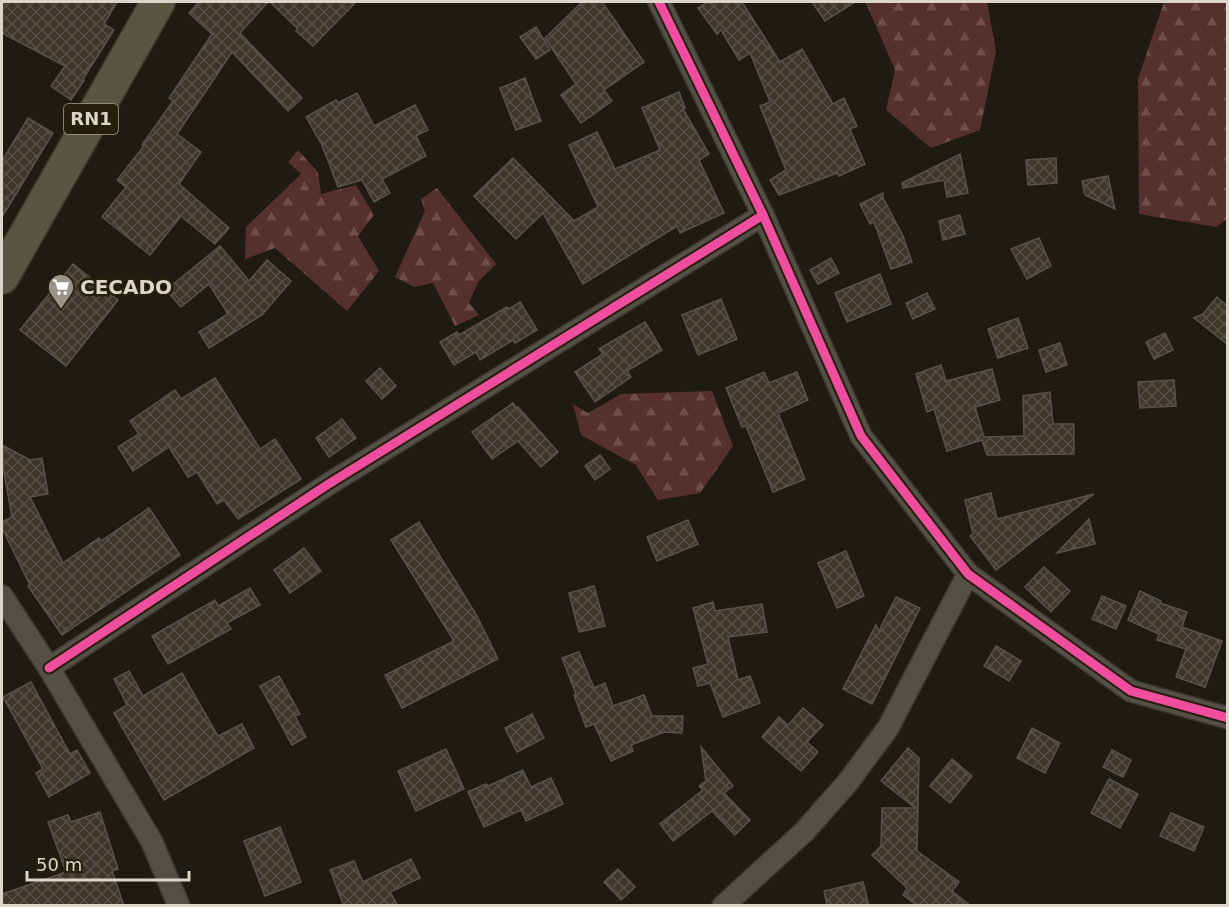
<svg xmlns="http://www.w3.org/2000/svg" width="1229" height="907" viewBox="0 0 1229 907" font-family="'DejaVu Sans',sans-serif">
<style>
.forest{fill:url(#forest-firs)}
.building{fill:url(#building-cross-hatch);stroke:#58524b;stroke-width:1.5}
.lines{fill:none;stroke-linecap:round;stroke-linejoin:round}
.street-casing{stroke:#3c3730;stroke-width:24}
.highway-casing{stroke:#3c3730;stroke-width:36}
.street{stroke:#545048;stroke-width:21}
.highway{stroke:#565642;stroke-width:33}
.cycleway-casing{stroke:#261e0b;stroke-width:13}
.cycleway{stroke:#ef4d9e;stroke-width:9}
.labels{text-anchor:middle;stroke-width:5;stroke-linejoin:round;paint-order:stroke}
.shield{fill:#261e0b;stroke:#a59e91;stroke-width:1.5}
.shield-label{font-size:18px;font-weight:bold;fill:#dbd5ca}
.poi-label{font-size:20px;font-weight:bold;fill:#dbd5ca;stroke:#261e0b;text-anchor:start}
</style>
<defs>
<pattern id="forest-firs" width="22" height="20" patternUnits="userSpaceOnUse" patternTransform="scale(1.5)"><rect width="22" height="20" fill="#56302e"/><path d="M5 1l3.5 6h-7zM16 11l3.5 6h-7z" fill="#6e4d4b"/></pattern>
<pattern id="building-cross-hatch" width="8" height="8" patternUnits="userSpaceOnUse" patternTransform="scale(1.5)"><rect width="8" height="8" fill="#3e352b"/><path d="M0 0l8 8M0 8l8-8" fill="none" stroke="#595148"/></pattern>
</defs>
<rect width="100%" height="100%" fill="#201b11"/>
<g class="forest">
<polygon points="869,2 987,2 996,51 980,130 931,148 886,110 895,70 866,3"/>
<polygon points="1164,2 1227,2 1227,219 1216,227 1139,214 1138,79"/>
<polygon points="298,150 318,172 321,194 356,185 374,215 358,236 379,271 347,311 275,248 245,259 246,227 301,174 288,162"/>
<polygon points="437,188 496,264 478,282 469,303 479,315 455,326 433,283 414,287 395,277 425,211 421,199"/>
<polygon points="712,391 733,446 700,493 658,500 636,465 581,435 573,404 588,413 621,394"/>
</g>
<g class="building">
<polygon points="2,2 117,2 104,24 114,30 83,79 84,80 71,100 51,86 65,66 2,33"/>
<polygon points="199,2 268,2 240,33 302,98 288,111 232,52 177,134 201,152 179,184 229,228 215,244 181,216 150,255 102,217 126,187 117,180 144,146 142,145 173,101 169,98 212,34 189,13"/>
<polygon points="270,2 356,2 313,46 296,31 298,29"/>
<polygon points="582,2 602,2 644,62 604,90 612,101 581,123 561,95 576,84 545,38"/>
<polygon points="708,2 742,2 780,62 802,49 833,104 844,98 857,126 850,129 865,164 839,176 837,173 779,195 770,180 786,170 760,106 770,102 750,53 739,60 721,30 717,34 698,8"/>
<polygon points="812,2 855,2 825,21"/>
<polygon points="536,27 550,50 536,59 520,37"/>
<polygon points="525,78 541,121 516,130 500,88"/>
<polygon points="679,92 685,108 683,109 709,154 699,160 724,213 680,233 677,226 583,284 543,213 516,239 474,196 513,158 574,221 598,207 569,145 597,132 615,169 660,150 642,108"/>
<polygon points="357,93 374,126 415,105 428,130 416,136 426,156 382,179 390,193 374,202 362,180 338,187 322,145 306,117 336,100 338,103"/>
<polygon points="28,118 53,133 2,217 2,161"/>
<polygon points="960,154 968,193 947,197 944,180 903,188 902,183"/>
<polygon points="1056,158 1057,183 1028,185 1026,160"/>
<polygon points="1108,176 1115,209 1085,195 1082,181"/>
<polygon points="883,193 883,198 903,236 912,262 891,269 874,222 870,224 860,204"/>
<polygon points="960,215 965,234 943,240 939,221"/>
<polygon points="1039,238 1051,266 1027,279 1011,249"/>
<polygon points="220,246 249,281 267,260 291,281 262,315 209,348 199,332 228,314 209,284 181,307 166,290"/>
<polygon points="831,258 839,273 818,284 810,270"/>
<polygon points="73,264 118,300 66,366 20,330"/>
<polygon points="880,274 891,304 847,322 835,293"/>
<polygon points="927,293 935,309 913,319 906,303"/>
<polygon points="1217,297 1227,306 1227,344 1194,318 1203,314"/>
<polygon points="721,299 737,339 698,355 682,315"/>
<polygon points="520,302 537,330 515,343 513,340 480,360 476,352 454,365 440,342 457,332 459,335 507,307 509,309"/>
<polygon points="1018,318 1028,348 998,358 988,329"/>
<polygon points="645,322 662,350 627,371 631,377 595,402 575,372 603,354 599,349"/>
<polygon points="1165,333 1173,350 1154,359 1146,342"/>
<polygon points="1060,343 1067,365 1046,372 1039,350"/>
<polygon points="941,365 946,381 992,369 1000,400 975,407 984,437 1024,436 1023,396 1050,392 1053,424 1074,424 1074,454 987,455 982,440 947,451 934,409 927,412 916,374"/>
<polygon points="380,368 396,386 382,399 366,381"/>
<polygon points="764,372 769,383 797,372 808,400 778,413 805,479 773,492 746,426 742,427 726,388"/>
<polygon points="215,378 260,449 275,439 301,479 238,519 224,500 217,504 197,472 188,477 169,447 133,471 118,447 139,434 130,421 175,390 181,399"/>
<polygon points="1174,380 1176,406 1140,408 1138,382"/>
<polygon points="513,403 516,408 518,407 558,452 541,467 518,441 492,459 472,432"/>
<polygon points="342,419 356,438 329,457 316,438"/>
<polygon points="2,445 30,460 42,458 48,494 30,497 63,563 99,538 101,541 149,508 180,555 62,635 28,586 30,585 2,528 2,522 12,517 2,461"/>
<polygon points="600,455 610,469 595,480 585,466"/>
<polygon points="991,493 997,519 1094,494 996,570 970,536 973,534 965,500"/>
<polygon points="1089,519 1095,544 1057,553"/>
<polygon points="688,520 698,544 657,561 647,537"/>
<polygon points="419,522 477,616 498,659 402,708 385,675 454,641 391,540"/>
<polygon points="304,548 321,571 290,593 274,570"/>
<polygon points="846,551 864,596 837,608 818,563"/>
<polygon points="1044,567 1070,591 1051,612 1025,587"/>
<polygon points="594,586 605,626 579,632 569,593"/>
<polygon points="250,588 260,605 227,623 231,629 168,664 152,636 215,600 218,606"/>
<polygon points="1140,591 1161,601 1160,603 1187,612 1182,627 1222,641 1205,687 1176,677 1186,649 1157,640 1159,634 1128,620"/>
<polygon points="1102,596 1126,606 1116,629 1092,619"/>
<polygon points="896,597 920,608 872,704 843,689 876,625 879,631"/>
<polygon points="713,602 715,611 762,604 767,632 728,637 738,680 750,676 760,703 723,717 710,683 698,686 693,668 708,664 693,608"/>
<polygon points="996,646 1021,661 1009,681 984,666"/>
<polygon points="579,652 594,688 605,683 613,706 644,695 652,716 683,716 682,733 664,732 631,745 633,751 611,761 594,724 586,727 574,695 576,694 562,658"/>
<polygon points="129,671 143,696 182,673 218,736 242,724 254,748 164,800 114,713 127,705 114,679"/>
<polygon points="279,676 300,714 295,716 306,737 292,745 260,686"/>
<polygon points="31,682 70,754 77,750 90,773 49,797 36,773 43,769 3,697"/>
<polygon points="803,708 823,725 807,742 818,752 801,771 762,737 779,717 788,725"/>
<polygon points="532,714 544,738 517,752 505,728"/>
<polygon points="1032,728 1060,743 1045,773 1017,758"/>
<polygon points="701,747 733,786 724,793 750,820 735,835 712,811 673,841 660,824 703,790 699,786 706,781"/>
<polygon points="908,748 919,758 917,851 959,882 952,891 971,906 918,906 903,895 907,888 872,855 881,846 882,808 915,808 881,781"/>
<polygon points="446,749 464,789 416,811 398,771"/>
<polygon points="1112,750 1131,760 1123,777 1103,767"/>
<polygon points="952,759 972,776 950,803 930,786"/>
<polygon points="523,770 531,787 551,778 563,804 526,821 521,810 484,827 468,792 486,784 488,786"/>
<polygon points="1109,779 1138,794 1120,828 1091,813"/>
<polygon points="100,812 118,869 112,871 124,906 2,906 2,894 66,872 48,822 68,815 71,822"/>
<polygon points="1171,813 1204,827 1194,851 1160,836"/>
<polygon points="280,827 301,882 265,896 244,841"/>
<polygon points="411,859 420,878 390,892 398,906 344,906 330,870 354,861 363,882"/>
<polygon points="618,869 635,887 621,900 604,882"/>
<polygon points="863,882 869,906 827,906 824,891"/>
</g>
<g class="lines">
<g class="street-casing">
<g id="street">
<polyline points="659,2 763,215 861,436 968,574 1131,691 1228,718"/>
<polyline points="2,596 49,668 152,842 179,906"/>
<polyline points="49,668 327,485 763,215"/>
<polyline points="723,906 804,832 848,782 888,728 968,574"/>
</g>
</g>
<g class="highway-casing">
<polyline id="highway" points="2,277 158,2"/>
</g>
<use href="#street" class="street"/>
<use href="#highway" class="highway"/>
<g class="cycleway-casing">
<g id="cycleway">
<polyline points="659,2 763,215 861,436 968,574 1131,691 1228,718"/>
<polyline points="49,668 327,485 763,215"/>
</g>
</g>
<use href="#cycleway" class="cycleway"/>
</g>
<defs>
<g id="supermarket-pin" transform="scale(1.35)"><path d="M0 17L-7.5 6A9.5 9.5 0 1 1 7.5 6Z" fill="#9a9489" stroke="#261e0b"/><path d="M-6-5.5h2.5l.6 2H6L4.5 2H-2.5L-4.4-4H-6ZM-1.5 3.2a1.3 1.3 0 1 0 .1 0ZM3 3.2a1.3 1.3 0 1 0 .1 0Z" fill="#fff"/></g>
</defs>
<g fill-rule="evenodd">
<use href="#supermarket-pin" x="61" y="287"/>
</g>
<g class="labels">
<rect class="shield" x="64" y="104" width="54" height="30" rx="4.5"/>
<g class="shield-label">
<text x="91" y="125">RN1</text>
</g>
<g class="poi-label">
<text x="80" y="294">CECADO</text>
</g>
</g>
<rect width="1229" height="907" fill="none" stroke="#dbd5ca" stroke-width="6"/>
<path d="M27 871v9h162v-9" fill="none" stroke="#dbd5ca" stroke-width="3"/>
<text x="36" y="871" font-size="18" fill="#dbd5ca" stroke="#261e0b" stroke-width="4.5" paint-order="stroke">50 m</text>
</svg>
